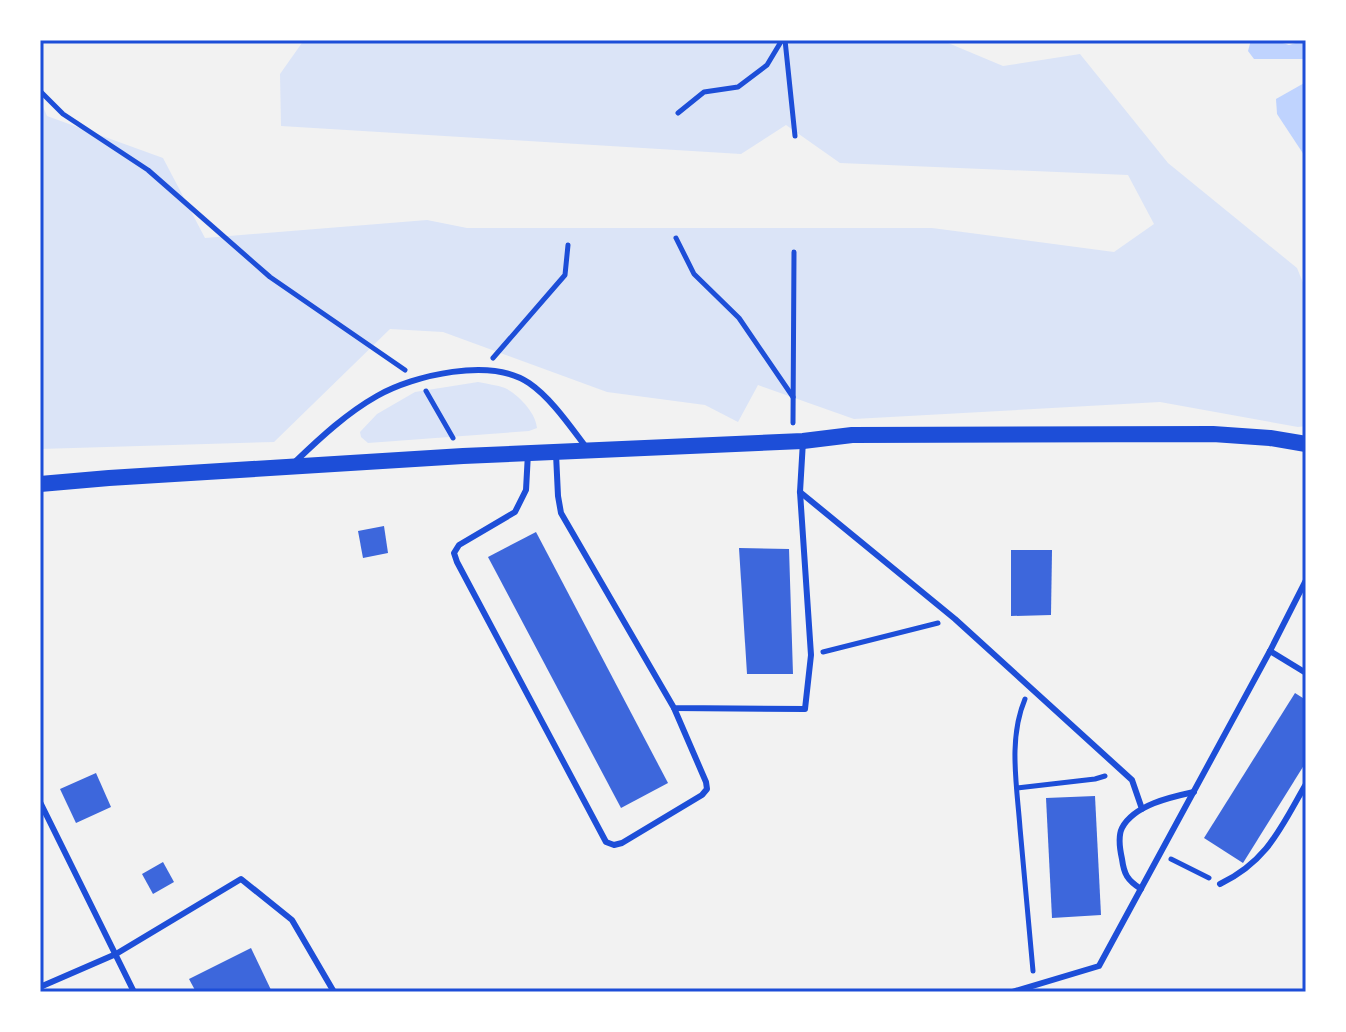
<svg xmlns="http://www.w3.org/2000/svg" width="1346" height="1032" viewBox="0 0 1346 1032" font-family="Barlow,sans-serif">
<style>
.green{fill:#dbe4f7}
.water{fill:#bfd3fe}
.building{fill:#3d67dc}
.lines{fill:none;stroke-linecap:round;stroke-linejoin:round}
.path{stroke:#1d4ed8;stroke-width:5}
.service{stroke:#1d4ed8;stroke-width:6}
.secondary{stroke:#1d4ed8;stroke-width:16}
.neatline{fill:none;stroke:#1d4ed8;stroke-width:3}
</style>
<rect width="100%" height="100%" fill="#f2f2f2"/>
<g class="green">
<polygon points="304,40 941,40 1003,66 1080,54 1168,163 1297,268 1306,290 1306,426 1298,427 1160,402 854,419 758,385 738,422 705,405 607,392 443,332 390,329 274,442 40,449 40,100 47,116 163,158 205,238 427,220 467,228 932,228 1114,252 1154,224 1128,175 840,163 786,125 741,154 281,126 280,74"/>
<path d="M478 382C487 384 497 385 505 388 519 395 536 413 537 428L529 431 368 443 361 437 360 432 377 414 415 392Z"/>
</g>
<g class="water">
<polygon points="1251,40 1273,40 1289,45 1306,40 1306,59 1254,59 1248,51"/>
<polygon points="1306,82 1306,158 1277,114 1276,99"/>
</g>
<g class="building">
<polygon points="384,526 388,553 363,558 358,531"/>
<polygon points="536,532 668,783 621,808 488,557"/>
<polygon points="739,548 789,549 793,674 747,674"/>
<polygon points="1011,550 1052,550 1051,615 1011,616"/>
<polygon points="1295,693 1306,700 1306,762 1243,863 1204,838"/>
<polygon points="96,773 111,807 76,823 60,789"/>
<polygon points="1095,796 1101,915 1052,918 1046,798"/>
<polygon points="163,862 174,882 153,894 142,874"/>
<polygon points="251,948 272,992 196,992 189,979"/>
</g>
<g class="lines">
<g class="path">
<polyline points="785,40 795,136"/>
<polyline points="40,91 63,114 148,170 270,277 405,370"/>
<polyline points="678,113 704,92 738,87 767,65 782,40"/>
<polyline points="676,238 694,274 739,318 793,397"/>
<polyline points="493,358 565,275 568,245"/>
<polyline points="426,391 453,438"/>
<polyline points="793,423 794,252"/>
<polyline points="823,652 938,623"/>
<path d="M1025 699C1008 739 1017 786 1020 828 1024 876 1029 923 1033 971"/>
<polyline points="1017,788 1095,779 1105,776"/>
<polyline points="1171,859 1209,878"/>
</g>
<g class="service">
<polyline points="528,453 526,490 515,512 459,545 454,553 457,562 606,842 614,845 622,843 702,795 707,789 706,782 674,708"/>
<polyline points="556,454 558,496 561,513 674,708 805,709 811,655 800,492 803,441"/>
<path d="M296 461C321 437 347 413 377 396 414 375 491 357 529 383 551 398 570 426 586 447"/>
<polyline points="800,492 955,619 1132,780 1142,809"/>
<polyline points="1270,651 1306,673"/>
<polyline points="40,802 134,992"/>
<path d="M1220 884C1268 861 1281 827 1306 784"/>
<path d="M1141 889C1127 880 1124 874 1122 859 1120 850 1118 836 1122 828 1134 805 1171 797 1194 792"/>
<polyline points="40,987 116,954 241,879 292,920 334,992"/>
<polyline points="1012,992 1099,966 1270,651 1306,580"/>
</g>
<polyline class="secondary" points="40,484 109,478 463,456 803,441 852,435 1213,434 1270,438 1306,444"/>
</g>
<rect width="1346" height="1032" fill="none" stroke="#ffffff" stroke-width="84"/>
<rect x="42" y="42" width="1262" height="948" class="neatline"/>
</svg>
